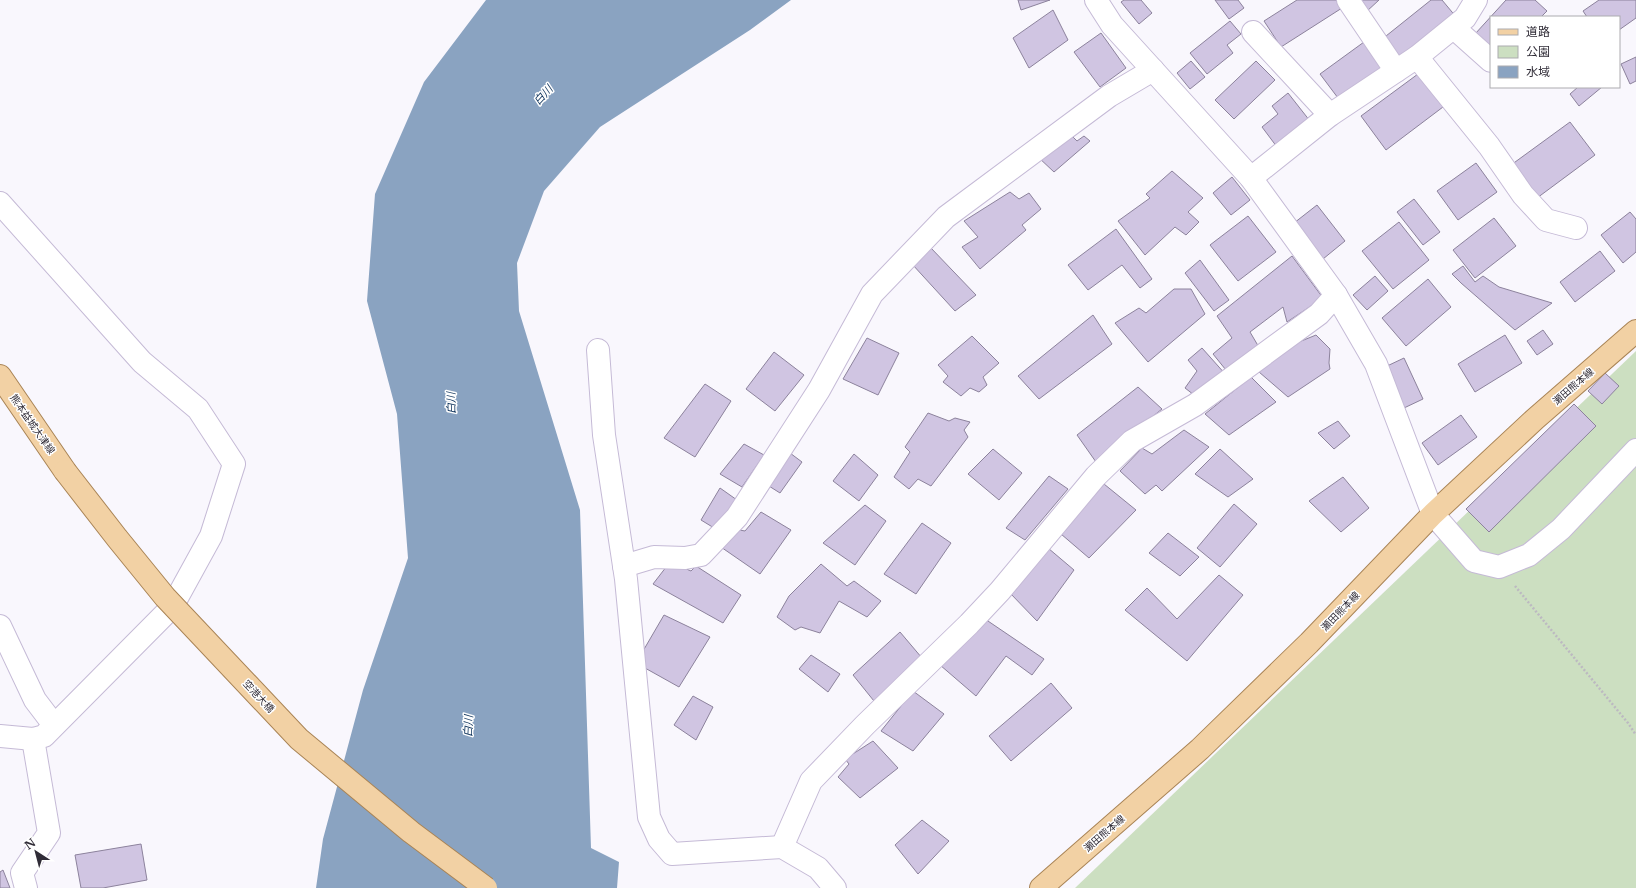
<svg xmlns="http://www.w3.org/2000/svg" width="1636" height="888" viewBox="0 0 1636 888" font-family="'Libre Baskerville','Noto Sans JP',serif">
<style>
.green{fill:#ccdfc1}
.water{fill:#8aa3c1}
.building{fill:#d0c5e2;stroke:#8c829c}
.lines{fill:none;stroke-linecap:round;stroke-linejoin:round}
.minor-casing{stroke:#c5bad6;stroke-width:24}
.major-casing{stroke:#a98456;stroke-width:24}
.path{stroke:#bcb9c1;stroke-width:2.5;stroke-dasharray:2 2;stroke-linecap:butt}
.minor{stroke:#fff;stroke-width:22}
.major{stroke:#f2d1a4;stroke-width:22}
.major-bridge-casing{stroke:#a98456;stroke-width:24;stroke-linecap:butt}
.major-bridge{stroke:#f2d1a4;stroke-width:22}
.labels{text-anchor:middle;stroke-width:3;stroke-linejoin:round;paint-order:stroke}
.street-label{font-size:10px;fill:#302c37;stroke:#fff}
.water-label{font-size:11px;font-style:italic;fill:#13375f;stroke:#fff}
</style>
<rect width="100%" height="100%" fill="#f9f7fd"/>
<polygon class="green" points="1636,351 1636,888 1075,888"/>
<polygon class="water" points="486,0 791,0 750,30 600,127 544,191 517,263 519,311 580,510 591,848 619,862 617,888 316,888 323,839 363,690 408,558 397,414 367,301 375,194 424,82"/>
<g class="building">
<polygon points="1018,0 1050,0 1021,10"/>
<polygon points="1124,0 1141,0 1152,13 1139,24 1121,2"/>
<polygon points="1215,0 1238,0 1244,8 1229,19"/>
<polygon points="1297,0 1337,0 1342,8 1281,47 1264,21"/>
<polygon points="1356,0 1379,0 1366,12"/>
<polygon points="1431,0 1442,0 1457,18 1399,64 1381,40"/>
<polygon points="1506,0 1535,0 1547,11 1541,17 1491,17 1491,49 1475,34"/>
<polygon points="1599,0 1636,0 1636,18 1619,30 1619,17 1587,17 1583,11"/>
<polygon points="1053,10 1068,40 1029,68 1013,38"/>
<polygon points="1230,21 1241,34 1227,45 1233,53 1207,74 1190,53"/>
<polygon points="1101,33 1126,68 1100,87 1074,52"/>
<polygon points="1364,42 1384,70 1341,102 1320,74"/>
<polygon points="1636,57 1636,81 1630,84 1621,64"/>
<polygon points="1191,61 1205,77 1190,89 1177,73"/>
<polygon points="1256,61 1275,80 1234,119 1215,100"/>
<polygon points="1418,74 1443,107 1386,150 1361,116"/>
<polygon points="1578,87 1602,87 1579,106 1570,94"/>
<polygon points="1288,93 1310,121 1277,147 1262,127 1278,114 1272,106"/>
<polygon points="1570,122 1595,155 1537,198 1511,165"/>
<polygon points="1065,129 1077,141 1084,136 1090,141 1054,172 1037,156"/>
<polygon points="1476,163 1497,192 1458,220 1437,191"/>
<polygon points="1172,171 1203,198 1188,212 1199,222 1186,235 1175,227 1145,255 1118,221 1150,198 1146,194"/>
<polygon points="1232,177 1250,200 1231,215 1213,193"/>
<polygon points="1010,192 1019,199 1029,193 1041,209 1022,225 1026,230 980,269 962,247 978,237 964,221"/>
<polygon points="1414,199 1440,232 1423,245 1397,212"/>
<polygon points="1317,205 1345,241 1323,259 1294,223"/>
<polygon points="1630,212 1636,219 1636,252 1623,263 1601,235"/>
<polygon points="1248,216 1276,252 1238,281 1210,245"/>
<polygon points="1494,218 1516,246 1475,278 1453,250"/>
<polygon points="1399,222 1429,260 1393,289 1362,251"/>
<polygon points="1116,229 1152,279 1140,288 1122,265 1088,290 1068,265"/>
<polygon points="930,247 976,295 955,311 912,264"/>
<polygon points="1600,251 1615,271 1575,302 1560,282"/>
<polygon points="1292,256 1323,298 1287,322 1283,307 1250,332 1260,349 1230,375 1213,354 1232,338 1217,316"/>
<polygon points="1200,260 1229,300 1214,311 1185,273"/>
<polygon points="1463,266 1475,282 1483,276 1499,287 1552,303 1515,330 1461,283 1452,274"/>
<polygon points="1375,276 1388,291 1367,310 1353,295"/>
<polygon points="1428,279 1451,307 1406,346 1382,318"/>
<polygon points="1174,289 1191,289 1205,314 1148,362 1115,323 1139,308 1146,313"/>
<polygon points="1093,315 1112,344 1039,399 1018,376"/>
<polygon points="1543,330 1553,344 1537,355 1527,341"/>
<polygon points="1316,335 1330,349 1329,363 1330,369 1288,397 1259,372 1294,344"/>
<polygon points="1505,335 1522,363 1475,392 1458,364"/>
<polygon points="972,336 999,363 983,377 987,385 979,392 970,388 961,396 943,382 948,376 938,365"/>
<polygon points="867,338 899,353 878,395 843,379"/>
<polygon points="1202,348 1227,376 1198,398 1185,388 1197,371 1188,360"/>
<polygon points="774,352 804,375 775,411 746,389"/>
<polygon points="1404,358 1423,399 1404,408 1385,367"/>
<polygon points="1605,373 1619,386 1602,404 1588,391"/>
<polygon points="1251,377 1276,402 1229,435 1205,414"/>
<polygon points="705,384 731,401 695,457 664,438"/>
<polygon points="1138,387 1162,409 1096,462 1077,435"/>
<polygon points="1574,404 1596,426 1489,532 1466,509"/>
<polygon points="928,413 949,421 955,418 970,422 964,430 968,437 931,486 918,479 909,489 894,477 910,452 905,447"/>
<polygon points="1461,415 1477,437 1438,465 1422,443"/>
<polygon points="1338,421 1350,436 1334,449 1318,433"/>
<polygon points="1184,430 1209,447 1162,491 1156,485 1145,494 1120,471 1142,448 1152,454"/>
<polygon points="744,444 764,455 742,487 720,474"/>
<polygon points="993,449 1022,473 999,500 968,474"/>
<polygon points="1220,449 1253,479 1228,497 1195,474"/>
<polygon points="786,450 802,462 780,493 761,481"/>
<polygon points="854,454 878,475 859,501 833,481"/>
<polygon points="1049,476 1068,489 1025,540 1006,528"/>
<polygon points="1343,477 1369,508 1341,532 1309,501"/>
<polygon points="1104,484 1136,510 1089,558 1061,534"/>
<polygon points="720,488 737,500 719,531 701,520"/>
<polygon points="1234,504 1257,524 1220,567 1197,548"/>
<polygon points="865,505 886,521 855,565 823,543"/>
<polygon points="761,512 791,530 760,574 718,545 734,529 745,531"/>
<polygon points="922,523 951,543 916,594 884,574"/>
<polygon points="1168,533 1199,557 1180,576 1149,553"/>
<polygon points="1048,548 1074,570 1037,621 1009,592"/>
<polygon points="670,562 691,571 696,566 741,595 723,623 653,584"/>
<polygon points="821,564 847,586 854,581 881,601 867,617 839,601 820,633 801,627 795,630 777,617 789,596"/>
<polygon points="1219,575 1243,595 1187,661 1125,610 1147,588 1177,619"/>
<polygon points="664,615 710,637 679,687 636,663"/>
<polygon points="985,619 1044,659 1032,675 1006,656 976,696 940,665"/>
<polygon points="900,632 922,658 878,706 853,675"/>
<polygon points="811,655 840,674 828,692 799,669"/>
<polygon points="1051,683 1072,708 1011,761 989,736"/>
<polygon points="913,691 944,714 913,751 881,731"/>
<polygon points="693,696 713,707 696,740 674,725"/>
<polygon points="873,741 898,768 860,798 838,777 849,764 845,759"/>
<polygon points="922,820 949,841 918,874 895,845"/>
<polygon points="141,844 147,880 103,888 81,888 75,855"/>
<polygon points="3,870 10,888 0,888 0,872"/>
</g>
<g class="lines">
<g class="minor-casing">
<g id="minor">
<polyline points="1096,0 1112,25 1251,178 1336,295 1376,364 1433,514 1474,561 1499,567 1529,555 1561,529 1636,450"/>
<polyline points="1348,0 1396,71"/>
<polyline points="1454,28 1491,61"/>
<polyline points="1253,32 1330,115"/>
<polyline points="1417,57 1489,146 1523,195 1546,220 1576,228"/>
<polyline points="1251,178 1330,115 1417,57 1465,18 1476,0"/>
<polyline points="0,203 142,362 198,409 234,464 211,536 172,607 44,736 33,739 0,736"/>
<polyline points="598,350 604,435 626,579 649,817 659,839 672,854 782,847 818,868 835,888"/>
<polyline points="624,566 654,557 685,558 701,555 737,517 819,390 872,294 946,217 1109,96 1153,70"/>
<polyline points="0,626 35,700 54,725"/>
<polyline points="782,847 811,781 865,725 969,624 1000,591 1096,476 1132,441 1195,405 1319,314 1336,295"/>
<polyline points="26,888 22,873 49,833 33,739"/>
</g>
</g>
<g class="major-casing">
<g id="major">
<polyline points="0,376 65,471"/>
<polyline points="1041,888 1200,749 1309,643 1433,514 1535,419 1636,331"/>
</g>
</g>
<polyline class="path" points="1515,586 1628,723 1636,735"/>
<use href="#minor" class="minor"/>
<use href="#major" class="major"/>
<g class="major-bridge-casing">
<polyline id="major-bridge" points="65,471 117,538 165,597 299,739 411,832 486,888"/>
</g>
<use href="#major-bridge" class="major-bridge"/>
</g>
<g class="labels">
<g class="street-label">
<text transform="translate(1573 386) rotate(-41)" y="4">瀬田熊本線</text>
<text transform="translate(33 424) rotate(55)" y="4">熊本益城大津線</text>
<text transform="translate(1340 611) rotate(-46)" y="4">瀬田熊本線</text>
<text transform="translate(259 696) rotate(47)" y="4">空港大橋</text>
<text transform="translate(1104 833) rotate(-41)" y="4">瀬田熊本線</text>
</g>
<g class="water-label">
<text transform="translate(543 95) rotate(-48)" y="4">白川</text>
<text transform="translate(451 403) rotate(-91)" y="4">白川</text>
<text transform="translate(468 726) rotate(-87)" y="4">白川</text>
</g>
</g>
<rect x="1490" y="16" width="130" height="72" fill="#ffffff" stroke="#acabaf"/>
<rect x="1498" y="29" width="20" height="6" fill="#f2d1a4" stroke="#acabaf"/>
<text x="1526" y="36" font-size="12" fill="#302c37">道路</text>
<rect x="1498" y="46" width="20" height="12" fill="#ccdfc1" stroke="#acabaf"/>
<text x="1526" y="56" font-size="12" fill="#302c37">公園</text>
<rect x="1498" y="66" width="20" height="12" fill="#8aa3c1" stroke="#acabaf"/>
<text x="1526" y="76" font-size="12" fill="#302c37">水域</text>
<g transform="translate(36 852) rotate(324)" stroke="#ffffff" stroke-width="3" paint-order="stroke">
<path d="M0-3L7 15L0 10L-7 15Z" fill="#302c37"/>
<text y="-6" font-size="11" font-weight="bold" text-anchor="middle" fill="#302c37">N</text>
</g>
</svg>
